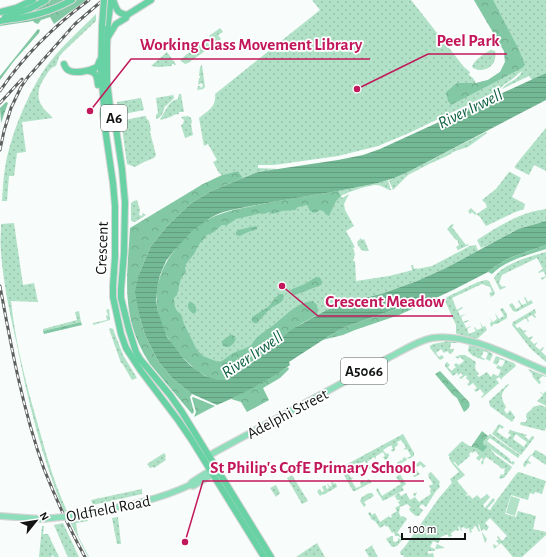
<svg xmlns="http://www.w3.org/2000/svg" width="546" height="557" viewBox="0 0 546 557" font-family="'Alegreya Sans',sans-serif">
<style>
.green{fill:url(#green-dots);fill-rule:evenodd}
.forest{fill:url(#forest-crowns)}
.pitch{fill:#b1e2c7}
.water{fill:url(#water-rules)}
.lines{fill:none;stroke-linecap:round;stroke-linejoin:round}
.primary-casing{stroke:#d5d5d5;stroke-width:8}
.trunk-casing{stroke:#d5d5d5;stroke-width:8}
.primary{stroke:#8eddbb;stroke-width:5.5}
.trunk{stroke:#68d2a4;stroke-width:6}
.rail-casing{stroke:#5d605e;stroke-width:3}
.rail{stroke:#fff;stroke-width:1.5;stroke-dasharray:4.5;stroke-linecap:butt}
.primary-bridge-casing{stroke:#d5d5d5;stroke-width:8;stroke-linecap:butt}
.trunk-bridge-casing{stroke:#d5d5d5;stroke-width:8;stroke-linecap:butt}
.primary-bridge{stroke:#8eddbb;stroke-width:5.5}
.trunk-bridge{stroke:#68d2a4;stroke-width:6}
.labels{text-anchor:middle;stroke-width:3.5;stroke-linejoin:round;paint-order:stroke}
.shield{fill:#fff;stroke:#5a5b5a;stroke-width:1}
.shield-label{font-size:15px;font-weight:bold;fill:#131514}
.street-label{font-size:16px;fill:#131514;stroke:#fff}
.water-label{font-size:17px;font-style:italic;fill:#0c6140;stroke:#fff}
.leader{fill:none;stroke:#c2185b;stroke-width:1.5}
.callout-dot{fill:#c2185b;stroke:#fff;stroke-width:1.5}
.callout-label{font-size:17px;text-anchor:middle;font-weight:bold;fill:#c2185b;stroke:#fff;stroke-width:3.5;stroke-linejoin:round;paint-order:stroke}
</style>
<defs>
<pattern id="green-dots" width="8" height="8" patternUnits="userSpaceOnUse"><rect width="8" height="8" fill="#b1e2c7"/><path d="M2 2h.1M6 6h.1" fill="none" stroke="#97c1aa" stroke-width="1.8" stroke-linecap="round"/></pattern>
<pattern id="forest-crowns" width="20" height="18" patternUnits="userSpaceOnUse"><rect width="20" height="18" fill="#83c8a4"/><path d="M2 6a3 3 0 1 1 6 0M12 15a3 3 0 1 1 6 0" fill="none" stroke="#70ab8c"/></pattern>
<pattern id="water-rules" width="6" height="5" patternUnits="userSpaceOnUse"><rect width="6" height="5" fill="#74b995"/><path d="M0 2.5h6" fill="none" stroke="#649e80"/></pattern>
</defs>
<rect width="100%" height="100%" fill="#f8fcfa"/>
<g class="green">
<path d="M312 0H411L464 67 470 72 469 75 473 78 476 83 488 80 500 72 505 62 504 51 474 0H546V73L532 80 529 76 502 89C508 81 518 81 522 71 519 73 517 75 515 77 509 82 503 84 499 90L409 133 378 146 338 156 274 165H258V168L279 169 258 172 243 178 238 171 222 175 219 173 213 162 217 160 208 144 204 146 199 118C207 111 217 107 215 94L320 10Z"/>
<path d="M96 14V21L63 52 59 57 56 66C50 68 48 72 45 77 38 87 35 98 44 109 47 112 50 115 53 118L22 122 26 152 17 153 14 176H9L7 201H2C3 190 3 179 5 168 10 136 28 93 46 67 60 48 79 31 96 14Z"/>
<polygon points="220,28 223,32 218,35 221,39 215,43 209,36"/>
<polygon points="205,39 211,47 188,63 185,64 180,60"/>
<path d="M491 50 495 51C498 65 485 74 473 68L472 66C476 59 483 54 491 50Z"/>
<polygon points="167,52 175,63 176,65 174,65 174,64 172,64 172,66 158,67 151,66"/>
<polygon points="202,65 205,87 203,89 197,90 198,86 200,86 201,88 203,86 202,83 198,85 199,78 200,78 200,76 199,76 200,67"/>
<path d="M179 94H181L184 112H179V114L173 115V116L161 120 160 119C166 111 168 101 178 99Z"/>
<path d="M173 95 174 97V98L166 106H165C164 110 162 118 156 119V115L158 113 156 98Z"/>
<polygon points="141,98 144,110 119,115 117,102"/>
<polygon points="144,116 146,116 146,118 149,121 151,130 150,132 156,155 154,158 144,162 135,167 127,164 121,121"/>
<polygon points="188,116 191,118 192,122 191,124 193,135 185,138 181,125 183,124 184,120 181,117"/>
<polygon points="546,128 546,171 534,165 529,175 515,168 515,166 522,157"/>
<polygon points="486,132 487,133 468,147 455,151 447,156 429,164 408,175 393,190 389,180 408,172"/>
<polygon points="509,172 510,172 521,178 512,197 525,204 524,209 513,213 486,226 480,217 476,214 475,215 472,212 470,214 468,211 471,208 477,214 487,207 486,204 482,200 496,189"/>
<path d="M388 180 391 190H390C386 189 382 186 378 185 371 184 347 192 341 196L342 198 349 194 344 204 345 210 354 226 346 231 355 247 353 248 355 254 353 261H355L356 281 389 276 413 270H412L411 265H413L414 269 417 268V269L432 266 470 246 476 245 478 251 448 267 417 281 384 293 352 301 302 323 233 375 167 337 161 323 186 237 272 202 338 191 378 183Z"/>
<polygon points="137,200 140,210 139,215 142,216 143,213 146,215 135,222 131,221 131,203 134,201"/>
<path d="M546 209V221C537 224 527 226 518 229 505 235 494 243 481 248L477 240C494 229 511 218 531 212 535 211 541 210 546 209Z"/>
<path d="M14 223 23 285 34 283 38 302 11 301C15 340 25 380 36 418 45 450 53 481 67 511L64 512C42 457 28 403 17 345 10 314 3 283 1 252 0 243 1 234 1 224Z"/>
<polygon points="452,224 454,225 452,227 466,245 468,244 469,245 458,250 456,247 459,245 458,243 458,241 455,239 447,229"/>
<path d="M361 238 362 240 364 239 369 251C363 251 361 251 359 246H358L357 242Z"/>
<path d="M546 252V277L542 280 541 278 546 276 543 271 539 273 538 272 543 269 537 258 502 275 499 283 502 287 505 286 506 287 500 290 494 278C501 264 531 256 546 252Z"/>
<polygon points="486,280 489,281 495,293 494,294 494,295 491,297 489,293 492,292 490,287 482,284 452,298 457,310 462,307 463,308 458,311 460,316 466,314 461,317 463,322 468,320 469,321 464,323 466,328 472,326 467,329 469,334 476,331 474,328 475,327 477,330 482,328 480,322 483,327 485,326 487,330 477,339 457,334 456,333 456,325 445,301 447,297 478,282"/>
<polygon points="525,297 528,302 531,300 533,303 516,312 513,311 509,305 512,303 516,309 521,306 518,301 519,300 522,305 527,303 524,298"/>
<polygon points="503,308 507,315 507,318 497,324 494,324 491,327 490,323 492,322 489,317 493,322 497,319 495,313 499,319 504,316 500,309"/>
<polygon points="109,309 110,320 93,325 93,323 107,320 106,316 108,315 106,310"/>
<polygon points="535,309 536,313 534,314 536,317 535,318 532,315 527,318 529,321 528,322 526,318 515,325 517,328 520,327 523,331 525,330 526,331 528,330 524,333 529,338 532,336 533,337 530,340 534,344 538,342 535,346 540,350 543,347 544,348 541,351 546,356 546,362 531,349 512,325 513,322"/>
<polygon points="79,311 81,322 43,331 43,329 77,320 75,312"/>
<polygon points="111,328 113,329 123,355 137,378 132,380 122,363 121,363 109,329"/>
<polygon points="446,341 457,342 457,343 451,343 450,349 454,349 453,352 450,354 447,351 444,353 441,349 436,353 439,357 442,355 444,358 440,360 430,348 430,346 433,344 444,342"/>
<polygon points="469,345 485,349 493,354 490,361 486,359 488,353 484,351 481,357 485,359 484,360 473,356 468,351"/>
<polygon points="460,355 465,355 476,362 475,367 476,368 475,369 479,374 477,375 479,377 487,372 491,377 493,374 498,376 501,370 496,368 498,365 502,367 505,361 500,359 497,365 493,363 496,356 514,363 516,366 502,378 502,380 499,377 496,379 499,383 482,398 481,397 484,394 480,389 476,392 474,390 477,388 473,383 469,386 467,384 470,382 466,378 467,377 466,375 461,379 459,378 463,375 461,373 457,376 458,374 457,373 453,376 445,366 445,364 447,362 450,365 448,367 451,371 456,367 454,365 456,363 459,365 464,361 460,357 458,359 455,357"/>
<polygon points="528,369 546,376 546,377 543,376 539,379 541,383 539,384 532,376 533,375"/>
<path d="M508 384 509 385C500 393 500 397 506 407L504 410 507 414 510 410 515 417 512 422 490 406 489 401Z"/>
<polygon points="546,391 546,406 537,401 543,395 540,392 541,392 543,394"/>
<polygon points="540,405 546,407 546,427 545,431 521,425 520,424 521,422 526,422 527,418 526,417 527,413 531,410 533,407"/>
<path d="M499 424 504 427 502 429 500 427 497 432 507 439 511 435 508 433 510 430 527 435 525 437 529 440 532 436H533L534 438 521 455 492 434ZM516 434 521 438 523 435 521 438 527 442 524 447 513 439Z"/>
<polygon points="403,434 414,453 414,456 408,459 407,458 411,456 407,449 403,450 406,447 401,440 397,442 398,445 395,447 395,450 392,452 391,450 393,449 391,445 383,450 386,454 388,453 389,455 388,458 385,460 383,457 385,456 383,452 376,456 376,459 374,457 367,462 370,466 372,466 373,467 369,469 367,468 365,466 367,465 365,461 358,465 358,469 357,468 353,468 351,466 350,466 346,469 351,478 352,477 353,478 351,480 356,488 361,486 360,482 363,480 365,482 369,479 372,482 355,491 353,491 340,468"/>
<path d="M490 434 520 455 518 458 490 438 487 441 510 459V461L512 462 513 461 515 462 513 465 489 448 494 453V454L512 467 504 478H502L501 479 499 478 501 474 503 475 505 472 504 471 505 469 504 468 503 469 499 467 500 465 499 466 493 462 494 460 492 461 489 459 490 457 489 459 486 457 483 461 484 462 482 465 481 462 483 459 482 457 479 461 476 458 479 455 475 451 473 453 471 452 469 454 470 456 458 466 454 461 465 451 454 461 453 462 465 475 457 481 468 494 466 495 467 496 469 495 473 499 477 495 481 499 487 494 490 497 483 505 485 508 493 498 495 500 487 509 491 510V508L517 473 519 472 546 481 542 494 535 492 534 494 530 493 528 500 511 495 505 514 516 517 518 511 536 516 533 529 546 532V535L522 557H513L501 543 494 549 493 544 497 546 499 544 496 541 499 539 497 537 498 536 502 541 507 536 490 518 485 523 489 527 488 528V529L486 531 484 529 481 531 487 539 485 543 479 524 478 525 480 531 479 532 476 526 473 527 474 528 471 530 472 532 470 533 469 528 466 529 464 527 461 528 462 530 461 531 459 526 458 527 459 530 457 531 456 530 451 533 452 536 449 537 447 534 439 538 440 540 438 543 433 541 430 547 435 549 437 544 445 548 435 549V551H428V554L433 553 434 557H404L403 555H401L400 552 406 545 439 498 450 485 452 483 450 479 459 472 451 462 449 458 450 457 448 455 462 441C471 447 473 450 484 445L483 442Z"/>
<polygon points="535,450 536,450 546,456 546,465 531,455 528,460 531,463 530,464 528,463 525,467 524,467 523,464 531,454 532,455"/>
<polygon points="164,453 166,456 165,458 166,460 154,468 153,467 150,468 147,464"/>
<polygon points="405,457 407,460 391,469 391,468 389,469 385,462 390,459 388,460 393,468 397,465 397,463 401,460 401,461 403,460 402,459"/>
<polygon points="420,461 426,466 423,468 421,465 416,467 417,471 420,474 415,477 414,477 413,476 417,473 415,470 411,472 410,469"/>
<polygon points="431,472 440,482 439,484 440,487 436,491 426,507 422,504 419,507 423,510 419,516 416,516 410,511 409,509 411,507 407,504 400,507 399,513 401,517 403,516 407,519 397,533 404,538 403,539 398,536 395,536 394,532 392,533 388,526 386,527 385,525 380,528 375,521 372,520 368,513 370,512 372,515 375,513 380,522 389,516 390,518 392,517 391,515 397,511 395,508 400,505 398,502 400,501 399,500 397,500 395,496 390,499 399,493 401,496 406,493 410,500 415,497 413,494 417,492 415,497 419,502 431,494 430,491 431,489 429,486 433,484 428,476 429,475 428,474"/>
<polygon points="400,474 406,484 402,487 404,490 383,501 376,490 377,489 377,487 382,496 401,484 396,477"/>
<polygon points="292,475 308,501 302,504 287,478"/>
<polygon points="332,481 334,484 336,483 337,487 323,495 323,494 320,496 317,491 320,489 322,492 324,491 322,487 325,485 327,489 329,488 327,484 328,484 330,487 332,485 331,482"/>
<polygon points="276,485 280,493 276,497 270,488"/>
<polygon points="142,489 142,494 93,505 91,500"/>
<polygon points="369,493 372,493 374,496 364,502 366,505 364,507 360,501 362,497"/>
<polygon points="118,517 121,544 117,544 112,518"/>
<polygon points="87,519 88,521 76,523 78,536 89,557 88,557 70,522"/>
<polygon points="63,523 79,557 68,557 66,553 54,525"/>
<polygon points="42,526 44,526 43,534 48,534 59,557 54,557 53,555 51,557 39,557"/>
<polygon points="391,536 393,536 393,541 395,542 398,541 398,538 402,540 397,546 392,547 386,539"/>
<polygon points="317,543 325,557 296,557"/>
<polygon points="374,544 372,546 378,557 369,557 365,550"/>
</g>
<g class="forest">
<path d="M51 0H66C54 6 42 9 29 12Z"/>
<path d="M77 0H86L54 24 50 17 41 20 38 24 35 23 33 21 0 26V24C27 20 54 14 77 0Z"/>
<polygon points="474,0 493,0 519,50 525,65 522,68 451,105 448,101 446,92 457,83 476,83 488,80 500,72 505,62 504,51"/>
<polygon points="38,29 40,30 39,33 14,61 0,80 0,76"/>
<polygon points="6,102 8,103 1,123 0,108"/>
<path d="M238 171 243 178 211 191 190 204 167 226 151 246 139 274 140 318 145 335 158 361 173 379 192 394 190 397 194 412 192 414 150 364C120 318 127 280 130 228L203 184 222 175Z"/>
<path d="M338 191 341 196 336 201 329 216 327 215 323 211 320 210 315 213C308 211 310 210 307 205L298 207 295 210 282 211 273 214 269 212 264 214 262 213 236 219 232 222 227 225H222L214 232 207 235 204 239 200 243 194 254 186 264 185 268 186 272 181 278 177 295 174 298V301L175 307 177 311 181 314 184 324 197 350 203 356 218 362 222 361 233 353 251 346C256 335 268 330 276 323 287 314 298 302 313 301L317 305 318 312 316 315C308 320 300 324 292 329 287 333 283 337 279 341 266 351 253 361 240 370 236 373 231 379 225 380 214 382 203 375 195 369 187 362 180 355 174 347 149 313 151 276 179 245 185 237 192 230 200 224 218 212 237 209 257 205 284 199 311 196 338 191Z"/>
<polygon points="256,226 257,227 257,229 248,232 240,236 236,235 236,232 238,230"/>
<path d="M546 245V249C527 255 507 260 492 274L488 272 493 268 509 258Z"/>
<polygon points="316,277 319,277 321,279 322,283 321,285 295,295 292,294 291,291 292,289 305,284"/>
<path d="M280 294H283L284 296C283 304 276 304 271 308 266 312 262 318 257 323 253 324 251 321 252 317L268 307 277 296Z"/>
<path d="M190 302C195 303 197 307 196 312L195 313H192L188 308V304Z"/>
<polygon points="410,304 421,305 399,315 355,330 343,335 322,340 345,327 393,310 405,307"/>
<polygon points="81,322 82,325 44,334 43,331"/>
<path d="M230 335H233C239 338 234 344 229 347L223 346 222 344V341Z"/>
<polygon points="288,367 289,369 280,378 263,388 269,400 247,412 241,402 231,399 259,384"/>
<path d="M440 371 469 402C471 407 468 409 464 412L457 398 453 395 435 374Z"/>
<polygon points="193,397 215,406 194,417 196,412 192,398"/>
<polygon points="482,431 488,436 483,442 484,445 487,447 483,452 477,448 471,447"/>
</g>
<polygon class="pitch" points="511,496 520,499 515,516 506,513"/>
<path class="water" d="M546 73V100L408 172 394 178 378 183 338 191 272 202 231 210 220 213 210 218 192 231 173 252 166 261 160 275 158 284 156 300 158 312 167 337 184 359 191 366 205 376 218 380H227L253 362 292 329 327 310 341 304 384 293 417 281 448 267 518 229 546 221V245L509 258 493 268 488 272 453 290 421 305 410 304 405 307 393 310 345 327 329 336 289 362 290 365C270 380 240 395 217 405L192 394 173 379 158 361 145 335 140 318 135 292 139 274 151 246 167 226 190 204 211 191 258 172 338 160 363 155 380 149Z"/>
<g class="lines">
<g class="primary-casing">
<g id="primary">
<path d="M206 457 390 357C404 350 417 341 432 338 467 332 514 358 546 371"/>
<polyline points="190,485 192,482 214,468"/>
<polyline points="0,516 42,519"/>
<path d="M73 516C113 508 152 503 190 485L193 486 216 472"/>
</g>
</g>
<g class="trunk-casing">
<g id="trunk">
<polyline points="111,0 108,22 107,47 107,81 110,106 114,115 122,169 125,202 124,253 121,289 121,298 129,330 136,352 140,359 170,395 182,412 271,557"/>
<path d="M113 0C117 9 116 13 127 15"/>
<polyline points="0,12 16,8 33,0"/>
<polyline points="5,17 29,9 46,0"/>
<path d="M0 21C8 19 17 19 25 17 41 14 58 8 72 0"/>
<polyline points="102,26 101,71 104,107 103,114 113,183 115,206 115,257 113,286 113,297 121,334 126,348 141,371 178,420 191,439 264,557"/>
<polyline points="108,37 116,24 126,18 127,15 151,0"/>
<path d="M64 64C65 67 67 70 70 71 78 74 91 70 97 67L100 60"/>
<path d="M89 71C97 72 97 78 98 85"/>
</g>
</g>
<use href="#primary" class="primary"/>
<use href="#trunk" class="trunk"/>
<g class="rail-casing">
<g id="rail">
<path d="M0 91C24 55 54 26 89 0"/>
<polyline points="0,103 22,79"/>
<polyline points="0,150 4,131 11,108 21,87 28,77 75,24 90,11 103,0"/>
<path d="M0 286C11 346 23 411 44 469 56 499 69 528 85 557"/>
</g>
</g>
<use href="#rail" class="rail"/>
<g class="primary-bridge-casing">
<polyline id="primary-bridge" points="42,519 73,516"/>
</g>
<g class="trunk-bridge-casing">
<polyline id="trunk-bridge" points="102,26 104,0"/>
</g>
<use href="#primary-bridge" class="primary-bridge"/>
<use href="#trunk-bridge" class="trunk-bridge"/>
</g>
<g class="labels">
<g class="shield">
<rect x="101" y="105" width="26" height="26" rx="3"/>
<rect x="341" y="358" width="46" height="26" rx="3"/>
</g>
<g class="shield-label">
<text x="114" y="123">A6</text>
<text x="364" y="376">A5066</text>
</g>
<g class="street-label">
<text transform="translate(101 248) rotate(-88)" y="6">Crescent</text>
<text transform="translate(287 413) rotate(-28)" y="6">Adelphi Street</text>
<text transform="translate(108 508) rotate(-11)" y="6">Oldfield Road</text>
</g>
<g class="water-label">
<text transform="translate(470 108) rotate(-26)" y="6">River Irwell</text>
<text transform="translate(252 354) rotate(-34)" y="6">River Irwell</text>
</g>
</g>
<path class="leader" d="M357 89L428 54H507M90 111L131 59H370M282 286L318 316H453M185 542L203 481H424"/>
<g class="callout-dot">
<circle cx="357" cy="89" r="4"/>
<circle cx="90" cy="111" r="4"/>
<circle cx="282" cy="286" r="4"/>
<circle cx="185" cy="542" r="4"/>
</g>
<g class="callout-label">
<text x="468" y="46">Peel Park</text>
<text x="251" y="50">Working Class Movement Library</text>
<text x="385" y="307">Crescent Meadow</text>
<text x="313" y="473">St Philip's CofE Primary School</text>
</g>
<g transform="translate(36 521) rotate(60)" stroke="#ffffff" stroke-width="3" paint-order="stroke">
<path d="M0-3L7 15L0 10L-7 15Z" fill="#131514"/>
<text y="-6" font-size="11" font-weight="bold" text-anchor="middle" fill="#131514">N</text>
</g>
<path d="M402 533v6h63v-6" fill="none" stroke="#131514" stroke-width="2"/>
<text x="408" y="533" font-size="12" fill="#131514" stroke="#ffffff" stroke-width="3" paint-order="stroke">100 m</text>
</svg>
